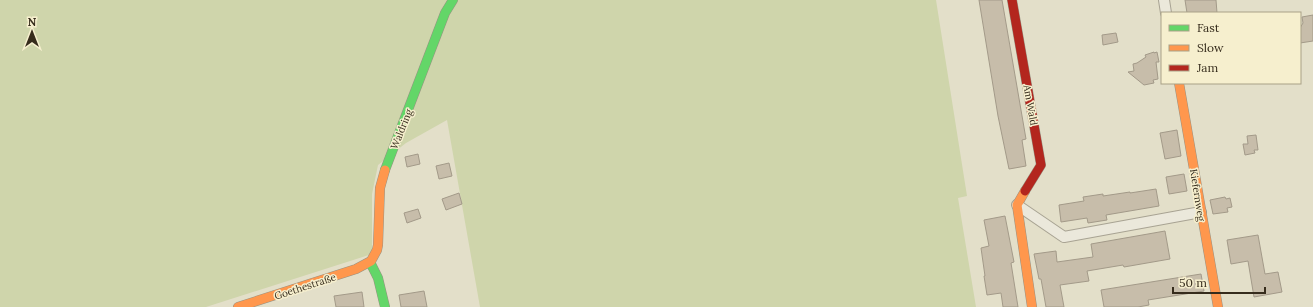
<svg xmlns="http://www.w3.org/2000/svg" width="1313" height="307" viewBox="0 0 1313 307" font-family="Lora,serif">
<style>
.green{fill:#cfd5ab}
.building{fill:#c7bdaa;stroke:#a39a89}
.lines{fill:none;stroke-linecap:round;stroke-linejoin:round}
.street-casing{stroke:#a8a393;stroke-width:12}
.fast-casing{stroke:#989283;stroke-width:10}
.slow-casing{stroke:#989283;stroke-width:10}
.jam-casing{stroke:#989283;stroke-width:10}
.street{stroke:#ebe8db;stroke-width:10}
.fast{stroke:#63d668;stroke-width:9}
.slow{stroke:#ff974d;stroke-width:9}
.jam{stroke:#b3261e;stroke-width:9}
.labels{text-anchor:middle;stroke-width:3;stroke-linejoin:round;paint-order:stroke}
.street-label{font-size:10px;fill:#362c1c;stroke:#f6efce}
</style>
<rect width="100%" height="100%" fill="#e3dfc9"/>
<polygon class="green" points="0,0 936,0 967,196 958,198 976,307 480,307 447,120 406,143 378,165 372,194 372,254 206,307 0,307"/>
<g class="building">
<polygon points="979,0 1002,0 1026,139 1022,140 1026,166 1009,169 998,116"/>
<polygon points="1185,0 1216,0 1217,13 1187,13"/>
<polygon points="1313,15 1313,41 1300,43 1300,28 1303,23 1302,17"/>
<polygon points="1116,33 1118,42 1103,45 1102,35"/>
<polygon points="1154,52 1154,53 1157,52 1159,62 1156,62 1158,79 1153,80 1154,83 1144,85 1128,72 1134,71 1133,64 1137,63 1146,57 1145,55"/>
<polygon points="1177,130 1181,156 1165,159 1160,133"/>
<polygon points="1256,135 1258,150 1254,150 1255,153 1245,155 1243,144 1248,144 1247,136"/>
<polygon points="418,154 420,164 407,167 405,157"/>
<polygon points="449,163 452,176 439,179 436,166"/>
<polygon points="1184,174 1187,191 1169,194 1166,177"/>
<polygon points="1156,189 1159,206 1106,215 1107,220 1088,223 1087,218 1061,222 1059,205 1084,201 1083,197 1103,194 1103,196 1130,192 1130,193"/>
<polygon points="459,193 462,204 446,210 442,199"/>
<polygon points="1225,197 1226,199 1230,198 1232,207 1227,208 1228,212 1213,214 1210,200"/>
<polygon points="418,209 421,218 407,223 404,213"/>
<polygon points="1005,216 1014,262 1011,263 1018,307 1003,307 1001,293 987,295 984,276 985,276 981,248 989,246 984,220"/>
<polygon points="1165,231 1170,259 1124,267 1123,265 1087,271 1089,281 1060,285 1064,307 1046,307 1041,279 1039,279 1034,254 1056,251 1057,262 1093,257 1091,244"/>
<polygon points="1258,235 1265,274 1278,272 1282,292 1254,297 1248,261 1231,264 1227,240"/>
<polygon points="1201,274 1204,291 1148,300 1149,305 1138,307 1104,307 1101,290"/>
<polygon points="424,291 427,307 401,307 399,295"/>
<polygon points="362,292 364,307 336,307 334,296"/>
</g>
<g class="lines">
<g class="street-casing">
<g id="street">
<polyline points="1164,0 1166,13"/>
<polyline points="1017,205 1064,237 1201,212"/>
</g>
</g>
<g class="fast-casing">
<g id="fast">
<polyline points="385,170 445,13 453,0"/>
<polyline points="370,262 378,278 385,307"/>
</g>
</g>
<g class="slow-casing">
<g id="slow">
<polyline points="1179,83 1218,307"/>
<polyline points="1025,191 1017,205 1032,307"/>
<polyline points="238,307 356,269 371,261 377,250 378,245 380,188 385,170"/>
</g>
</g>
<g class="jam-casing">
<polyline id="jam" points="1012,0 1041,165 1025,191"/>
</g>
<use href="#street" class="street"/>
<use href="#fast" class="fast"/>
<use href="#slow" class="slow"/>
<use href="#jam" class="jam"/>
</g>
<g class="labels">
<g class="street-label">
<text transform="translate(1031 105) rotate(80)" y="4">Am Wald</text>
<text transform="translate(401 129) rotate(-68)" y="4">Waldring</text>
<text transform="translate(1198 195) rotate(81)" y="4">Kiefernweg</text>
<text transform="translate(305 286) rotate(-18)" y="4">Goethestraße</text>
</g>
</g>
<rect x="1161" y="12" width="140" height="72" fill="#f6efce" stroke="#a9a187"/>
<rect x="1169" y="25" width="20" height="6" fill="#63d668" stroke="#a9a187"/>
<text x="1197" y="32" font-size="12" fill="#362c1c">Fast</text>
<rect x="1169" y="45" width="20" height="6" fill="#ff974d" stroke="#a9a187"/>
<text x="1197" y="52" font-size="12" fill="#362c1c">Slow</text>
<rect x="1169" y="65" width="20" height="6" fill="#b3261e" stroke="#a9a187"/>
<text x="1197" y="72" font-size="12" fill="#362c1c">Jam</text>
<g transform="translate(32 32)" stroke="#f6efce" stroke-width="3" paint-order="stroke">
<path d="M0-3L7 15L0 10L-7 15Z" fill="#362c1c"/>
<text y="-6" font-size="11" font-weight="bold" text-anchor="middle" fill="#362c1c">N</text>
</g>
<path d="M1173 287v6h92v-6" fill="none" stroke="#362c1c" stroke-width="2"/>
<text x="1179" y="287" font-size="12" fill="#362c1c" stroke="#f6efce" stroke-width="3" paint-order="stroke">50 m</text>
</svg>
